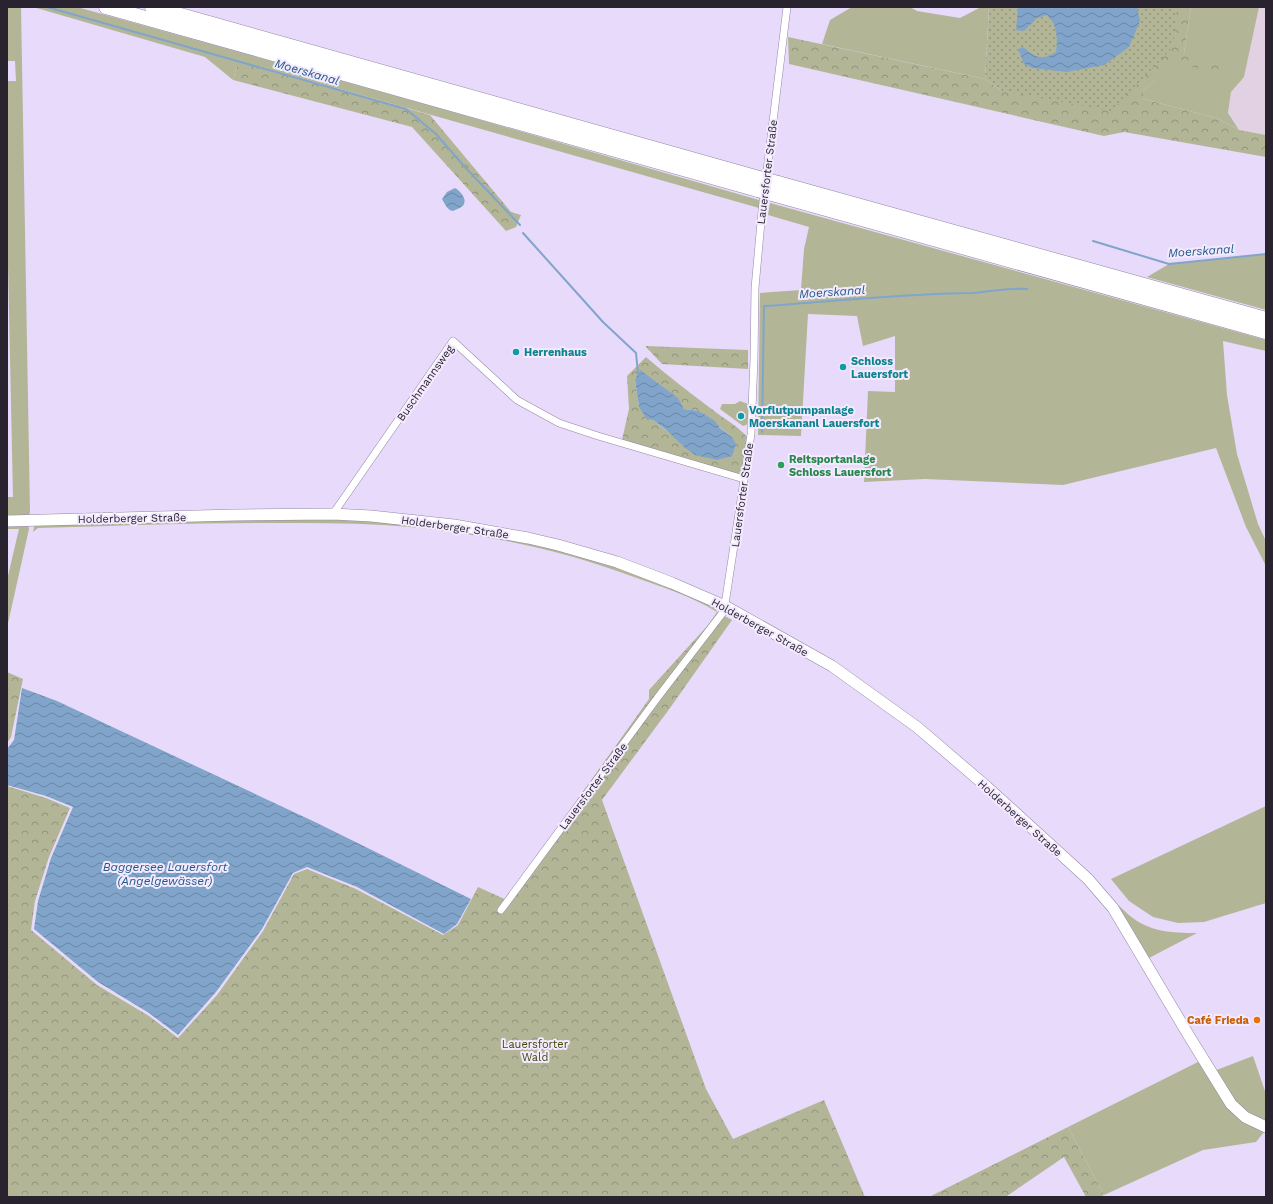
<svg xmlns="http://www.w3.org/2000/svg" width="1273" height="1204" viewBox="0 0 1273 1204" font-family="'Work Sans',sans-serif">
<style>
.commercial{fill:#e1d1e3}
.grass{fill:#b2b697}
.forest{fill:url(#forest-crowns);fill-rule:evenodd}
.park{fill:url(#park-dots)}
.water{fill:url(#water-waves)}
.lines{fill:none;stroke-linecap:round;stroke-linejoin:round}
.stream{stroke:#81a5ca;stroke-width:2}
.street-casing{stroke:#9487a5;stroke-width:8}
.secondary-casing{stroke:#9487a5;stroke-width:12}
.highway-casing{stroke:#9487a5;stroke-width:15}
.street{stroke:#fff;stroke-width:7}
.secondary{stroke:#fff;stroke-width:11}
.highway{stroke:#fff;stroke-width:14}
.highway-bridge-casing{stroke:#9487a5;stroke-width:15;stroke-linecap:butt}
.highway-bridge{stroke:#fff;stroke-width:14}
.culture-dot{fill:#0f9aa8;stroke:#f3eafe;stroke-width:1.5}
.leisure-dot{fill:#2e9e5b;stroke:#f3eafe;stroke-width:1.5}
.food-dot{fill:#e8710a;stroke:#f3eafe;stroke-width:1.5}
.labels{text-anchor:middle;stroke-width:4;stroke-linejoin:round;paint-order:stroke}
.street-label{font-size:11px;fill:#28232f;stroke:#f3eafe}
.culture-label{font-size:11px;font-weight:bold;fill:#0d838f;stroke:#f3eafe;text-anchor:start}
.leisure-label{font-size:11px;font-weight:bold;fill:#27864d;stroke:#f3eafe;text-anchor:start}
.food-label{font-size:11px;font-weight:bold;fill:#c56008;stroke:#f3eafe;text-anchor:end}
.park-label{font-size:11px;fill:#41460b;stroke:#f3eafe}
.water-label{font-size:12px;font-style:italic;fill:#235989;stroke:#f3eafe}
</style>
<defs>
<pattern id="forest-crowns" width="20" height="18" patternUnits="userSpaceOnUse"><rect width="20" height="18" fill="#b2b697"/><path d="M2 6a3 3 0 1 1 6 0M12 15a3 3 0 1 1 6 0" fill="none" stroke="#91947c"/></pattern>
<pattern id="park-dots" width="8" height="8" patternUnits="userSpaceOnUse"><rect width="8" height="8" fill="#b2b697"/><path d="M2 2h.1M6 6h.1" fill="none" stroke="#91947c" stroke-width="1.8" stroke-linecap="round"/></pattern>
<pattern id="water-waves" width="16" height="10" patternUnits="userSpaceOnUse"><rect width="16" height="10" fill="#81a5ca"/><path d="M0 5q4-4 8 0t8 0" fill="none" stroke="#6a86a4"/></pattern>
</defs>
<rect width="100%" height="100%" fill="#e8dafb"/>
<polygon class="commercial" points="1259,7 1266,7 1266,135 1239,130 1228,113 1231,92 1244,77"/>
<g class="grass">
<polygon points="7,7 21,7 30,511 29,517 7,518 7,497 13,497 7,219 7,81 16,81 15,61 7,61"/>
<polygon points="33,7 77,7 432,106 759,200 759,208 259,66 237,66 233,80 205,57"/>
<polygon points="852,7 910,7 917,11 960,18 981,7 989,7 985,79 822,44 830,20"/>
<polygon points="1191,7 1259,7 1244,77 1231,92 1228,113 1239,130 1217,118 1143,99 1143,91 1184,53"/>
<polygon points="770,203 1266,340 1266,351 1223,341 1227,395 1237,454 1258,524 1266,541 1266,566 1246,527 1216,448 1063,485 925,479 864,482 868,391 895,392 895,336 863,346 857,316 808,314 801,436 758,435 760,293 801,290 804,249 809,227 768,215"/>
<polygon points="1266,254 1266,310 1147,277 1169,264"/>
<polygon points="740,401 748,404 749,422 746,425 743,426 720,409 722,404 735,404"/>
<path d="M332 518 419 523 529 542 619 567 715 607 717 612C691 596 662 587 634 577 562 550 486 534 410 527 359 522 308 523 257 523 184 523 111 526 38 528L33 532 34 527 36 525Z"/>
<polygon points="7,525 28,525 29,529 7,628 7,580 19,529 7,529"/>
<polygon points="1266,806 1266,903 1204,922 1178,923 1153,917 1129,901 1111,879"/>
<path d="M1109 895C1115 902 1122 909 1129 915 1149 932 1172 933 1197 933L1149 958Z"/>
<polygon points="1253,1056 1266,1094 1266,1123 1246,1112 1236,1103 1214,1071"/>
<polygon points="1200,1061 1232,1111 1264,1132 1256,1142 1203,1150 1104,1195 1068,1127"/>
</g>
<g class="forest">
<polygon points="1177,7 1191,7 1184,53 1182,56 1222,65 1229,72 1223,74 1174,63 1143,91 1143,99 1217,118 1239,130 1266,135 1266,157 1124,132 1104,136 789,64 788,37 985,79 1002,91"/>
<polygon points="237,66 259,66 430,115 511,212 521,215 516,227 506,231 412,127 233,80"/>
<polygon points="645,346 748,350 748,369 662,364"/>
<path d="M646 357C668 376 690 393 713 410 724 419 738 426 747 437L743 471 740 475 622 440 629 409 627 376ZM635 380C657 386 671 388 684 409L699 411 732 437 684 447 677 439 653 420 639 407Z"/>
<polygon points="717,612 732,620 670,708 602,800 706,1089 733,1139 824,1100 865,1197 7,1197 7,786 46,798 70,808 49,857 35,901 31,930 97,985 149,1016 178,1038 217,995 263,931 294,874 307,869 356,889 443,935 458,925 478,887 511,902 581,806 577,800 649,699 649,690 708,625"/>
<polygon points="7,672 23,679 11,737 7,743"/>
<polygon points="1068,1127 1104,1195 1100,1197 1086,1197 1064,1157 1007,1196 929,1197"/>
</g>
<polygon class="park" points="989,7 1177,7 1173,47 1111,111 1002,91 985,79"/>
<g class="water">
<path d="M1018 7H1137L1140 21 1129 47 1104 65 1067 72 1032 68 1024 64 1018 49 1023 47C1036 58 1041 61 1056 52 1058 38 1057 24 1047 15L1037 18 1024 31 1016 30Z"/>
<path d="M455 188C459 190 467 198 464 204 463 207 457 209 453 211 447 210 445 204 442 199L447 192Z"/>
<polygon points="640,370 678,398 684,409 699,411 715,421 720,428 732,437 736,444 732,456 717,460 695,455 684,447 665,429 653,420 647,419 639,407 635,380"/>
<polygon points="22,688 57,701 315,822 471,899 457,924 444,934 357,887 307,867 293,873 262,929 216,992 178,1035 149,1013 98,982 34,929 38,901 51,858 73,807 46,796 7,785 7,749 14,740"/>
</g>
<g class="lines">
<g class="stream">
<polyline points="47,7 406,109 436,134 463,165 520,225"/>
<polyline points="523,233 603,322 636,353 638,373 640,375"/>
<polyline points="1093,241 1169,264 1266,254"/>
<path d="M762 432 764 306C834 301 903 294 972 293 991 292 1009 287 1027 289"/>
</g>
<g class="street-casing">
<g id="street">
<polyline points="333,514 453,341 517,400 559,423 598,436 744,479"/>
<polyline points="501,910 658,697 724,611 751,434 754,359 755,288 762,211 787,7"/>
</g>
</g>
<g class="secondary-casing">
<polyline id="secondary" points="7,521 235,515 333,514 371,516 454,525 528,538 558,545 617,562 672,583 725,606 832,666 917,727 987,787 1088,879 1113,908 1189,1036 1231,1104 1245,1117 1266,1127"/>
</g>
<g class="highway-casing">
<g id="highway">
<polyline points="106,7 758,190"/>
<polyline points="152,7 759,178"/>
<polyline points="778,183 1266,319"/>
<polyline points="776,195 1266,332"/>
</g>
</g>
<use href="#street" class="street"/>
<use href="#secondary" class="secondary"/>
<use href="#highway" class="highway"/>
<g class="highway-bridge-casing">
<g id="highway-bridge">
<polyline points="759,178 778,183"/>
<polyline points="758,190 776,195"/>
</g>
</g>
<use href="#highway-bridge" class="highway-bridge"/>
</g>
<g class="culture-dot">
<circle cx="516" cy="352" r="4"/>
<circle cx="843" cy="367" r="4"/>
<circle cx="741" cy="416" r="4"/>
</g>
<circle class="leisure-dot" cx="781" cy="465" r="4"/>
<circle class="food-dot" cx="1257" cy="1020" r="4"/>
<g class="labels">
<g class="street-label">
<text transform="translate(767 172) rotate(-83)" y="4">Lauersforter Straße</text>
<text transform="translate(425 383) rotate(-55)" y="4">Buschmannsweg</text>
<text transform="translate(742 495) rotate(-82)" y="4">Lauersforter Straße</text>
<text transform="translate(132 518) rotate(-1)" y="4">Holderberger Straße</text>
<text transform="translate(455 527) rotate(8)" y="4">Holderberger Straße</text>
<text transform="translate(760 627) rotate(29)" y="4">Holderberger Straße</text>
<text transform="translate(593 786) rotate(-53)" y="4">Lauersforter Straße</text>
<text transform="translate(1020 818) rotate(42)" y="4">Holderberger Straße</text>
</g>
<g class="culture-label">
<text x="524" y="356">Herrenhaus</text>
<text x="851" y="365">Schloss<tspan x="851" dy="13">Lauersfort</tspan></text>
<text x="749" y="414">Vorflutpumpanlage<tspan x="749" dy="13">Moerskananl Lauersfort</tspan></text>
</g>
<g class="leisure-label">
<text x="789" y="463">Reitsportanlage<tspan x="789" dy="13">Schloss Lauersfort</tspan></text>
</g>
<g class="food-label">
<text x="1249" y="1024">Café Frieda</text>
</g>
<g class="park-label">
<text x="535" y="1048">Lauersforter<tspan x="535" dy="13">Wald</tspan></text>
</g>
<g class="water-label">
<text transform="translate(307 72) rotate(16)" y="4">Moerskanal</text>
<text transform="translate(1201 251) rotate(-4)" y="4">Moerskanal</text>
<text transform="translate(832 292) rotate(-4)" y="4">Moerskanal</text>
<text x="165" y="871">Baggersee Lauersfort<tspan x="165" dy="14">(Angelgewässer)</tspan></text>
</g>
</g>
<rect width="1273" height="1204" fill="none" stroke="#28232f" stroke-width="16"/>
</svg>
